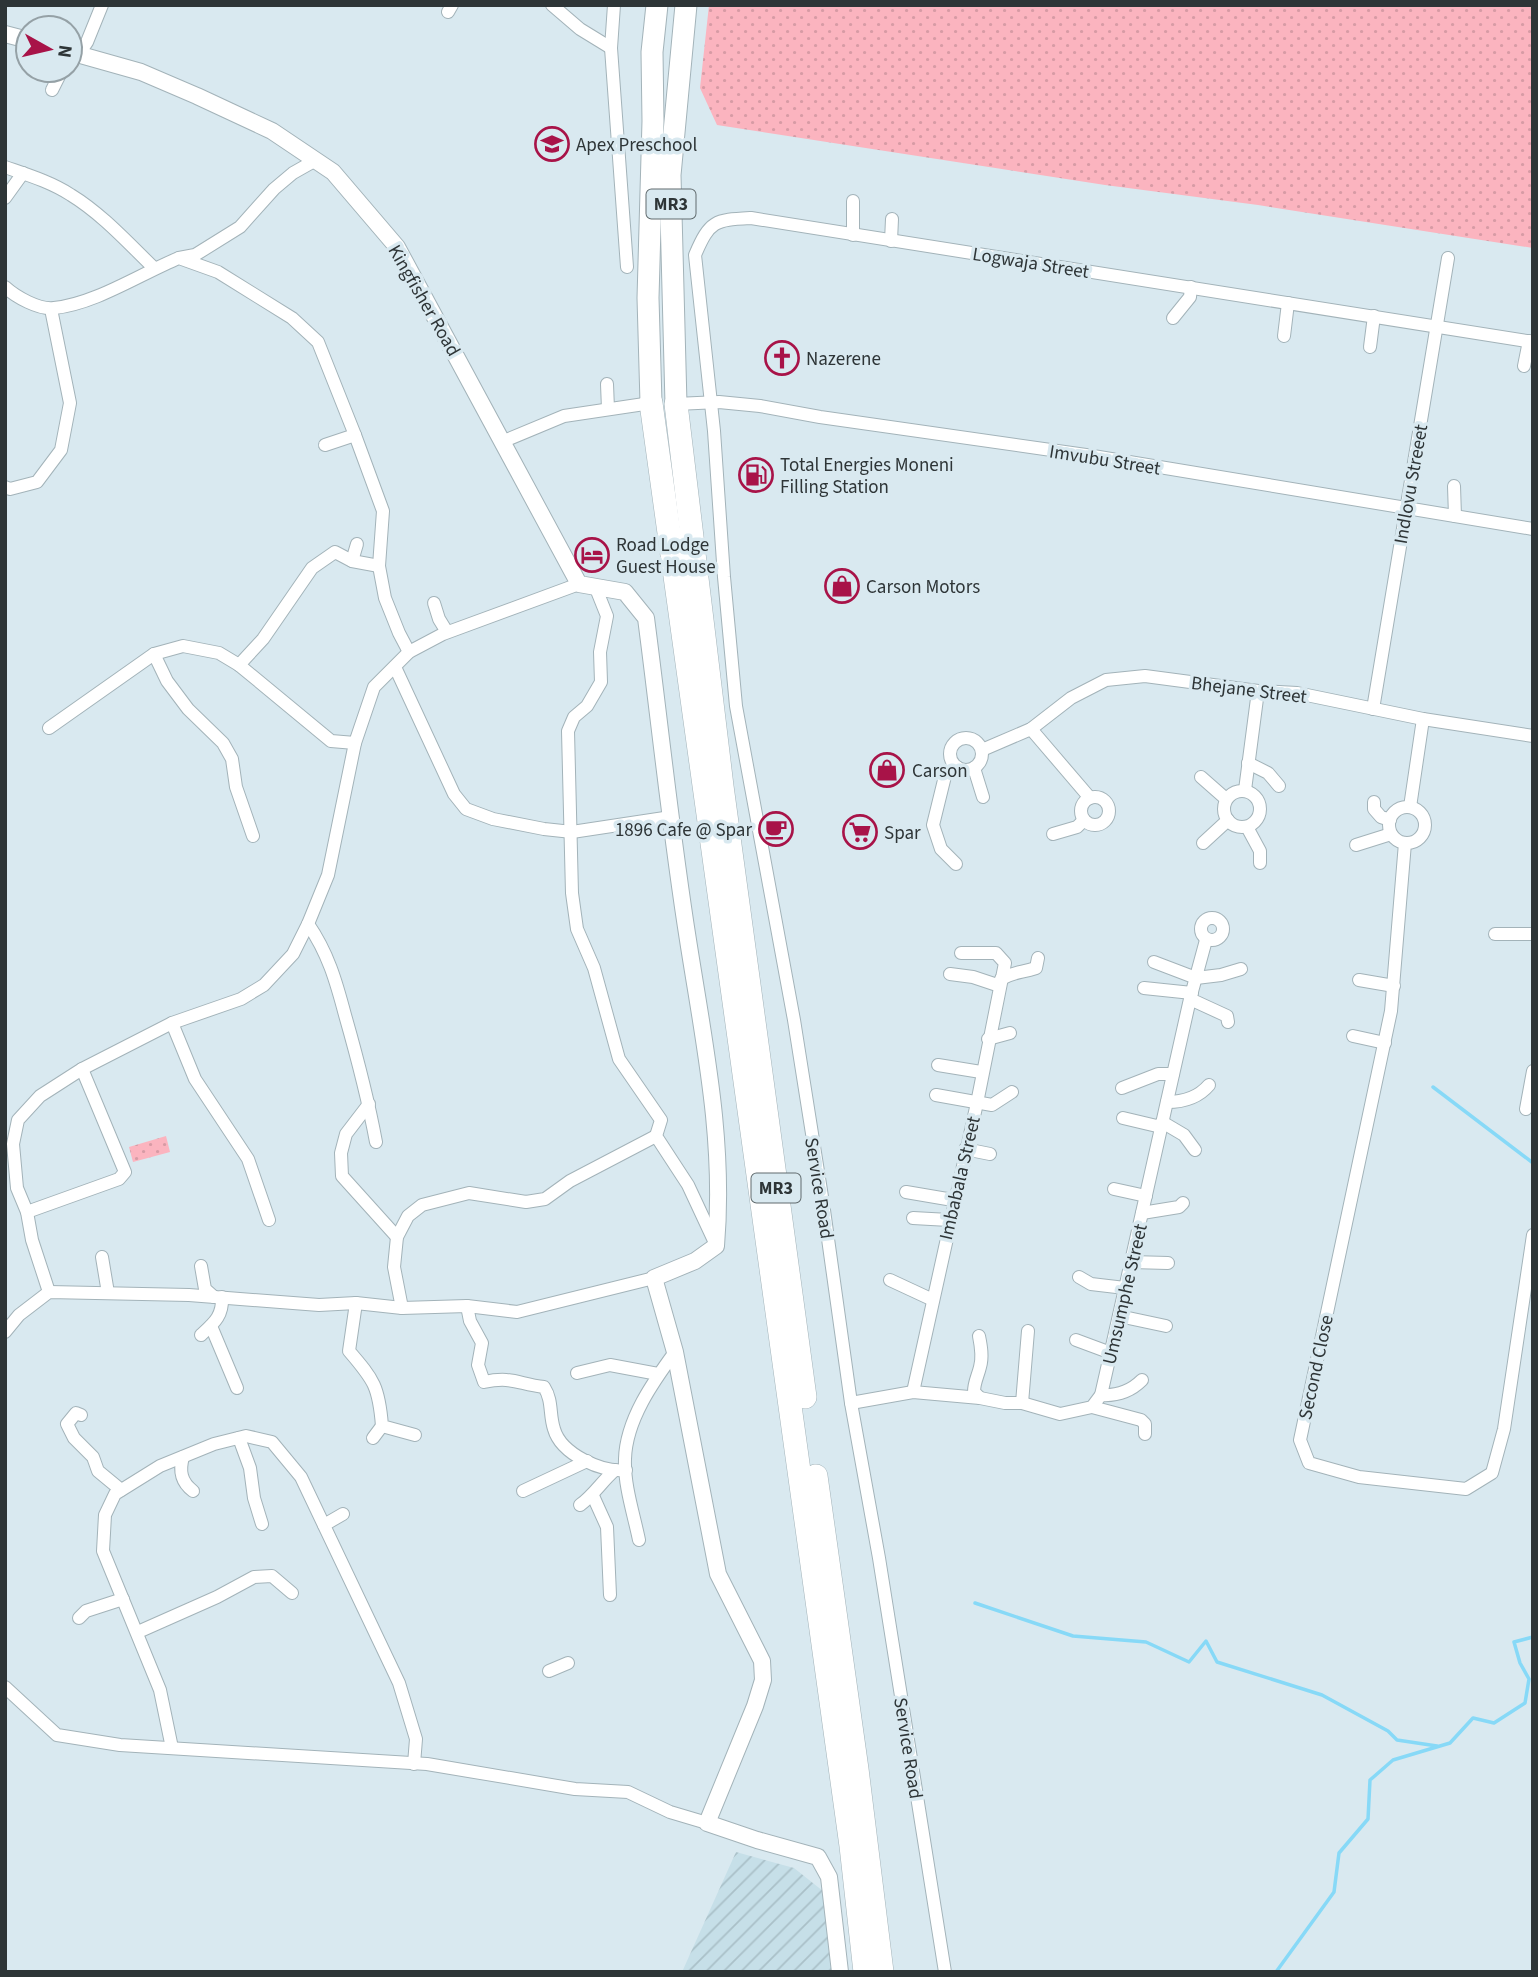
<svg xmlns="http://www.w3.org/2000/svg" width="1538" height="1977" viewBox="0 0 1538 1977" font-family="'Source Sans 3',sans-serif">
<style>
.industrial{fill:url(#industrial-furrows)}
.grass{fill:url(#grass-dots)}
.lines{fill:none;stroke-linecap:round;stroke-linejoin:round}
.stream{stroke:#87d9f7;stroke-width:3.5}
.minor-casing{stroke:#a3b3b9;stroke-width:14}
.tertiary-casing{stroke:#a3b3b9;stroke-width:18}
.trunk-casing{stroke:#a3b3b9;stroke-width:23}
.motorway-casing{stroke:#a3b3b9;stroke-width:24}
.minor{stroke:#fff;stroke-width:12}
.tertiary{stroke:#fff;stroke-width:16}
.trunk{stroke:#fff;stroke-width:21}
.motorway{stroke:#fff;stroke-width:23}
.labels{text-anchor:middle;stroke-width:7;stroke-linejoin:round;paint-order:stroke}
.shield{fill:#d9e9f0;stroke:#616b6e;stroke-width:2}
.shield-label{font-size:18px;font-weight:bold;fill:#2e3537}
.poi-label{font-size:19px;fill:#2e3537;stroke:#d9e9f0;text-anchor:start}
.street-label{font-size:19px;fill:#2e3537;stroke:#d9e9f0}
</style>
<defs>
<pattern id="industrial-furrows" width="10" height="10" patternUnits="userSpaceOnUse" patternTransform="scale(1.75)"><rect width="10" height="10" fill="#c6dfe8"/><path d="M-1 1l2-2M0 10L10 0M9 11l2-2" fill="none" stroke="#aac0c8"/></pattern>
<pattern id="grass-dots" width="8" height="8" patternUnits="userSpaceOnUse" patternTransform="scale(1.75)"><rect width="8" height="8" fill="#fbb4bf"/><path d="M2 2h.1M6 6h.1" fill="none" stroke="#d79ba5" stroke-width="1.8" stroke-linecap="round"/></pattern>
</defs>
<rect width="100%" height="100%" fill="#d9e9f0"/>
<polygon class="industrial" points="736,1852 794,1868 833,1899 840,1972 682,1972"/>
<g class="grass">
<polygon points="709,5 1533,5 1533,248 1258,205 1105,185 717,125 700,88"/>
<polygon points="166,1136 170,1152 133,1162 129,1147"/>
</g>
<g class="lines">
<g class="stream">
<polyline points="1433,1087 1533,1163"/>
<polyline points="975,1603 1073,1636 1146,1642 1189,1662 1206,1641 1217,1662 1322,1695 1388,1731 1397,1740 1437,1746"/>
<polyline points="1276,1972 1334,1892 1339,1853 1368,1819 1370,1780 1393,1760 1450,1743 1473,1718 1494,1723 1525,1703 1529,1679 1520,1663 1514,1642 1533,1637"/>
</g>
<g class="minor-casing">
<g id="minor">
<polyline points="552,5 580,29 611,48"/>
<polyline points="614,5 611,48 627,267"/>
<polyline points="448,12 452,5"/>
<polyline points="79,54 87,42 102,5"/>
<polyline points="52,90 62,70"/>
<path d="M5 167C28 175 51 182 71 195 102 214 128 243 154 268"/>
<polyline points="5,198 23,173"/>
<polyline points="853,201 853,235"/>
<polyline points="891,241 892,219"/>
<polyline points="179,258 195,255 240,227 274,189 293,173 316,160"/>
<path d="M5 287C16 297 39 310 54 308 95 304 140 274 179 258L218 272 292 318 318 342 355 435 383 511 379 566 385 598 399 633 409 652"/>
<polyline points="1173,318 1190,297 1191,287"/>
<polyline points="1284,336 1288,303"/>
<polyline points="1370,347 1374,316"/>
<polyline points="1524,366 1529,341"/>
<polyline points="607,384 608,409"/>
<polyline points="676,404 719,402 760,406 820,417 1093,456 1533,529"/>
<polyline points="504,441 564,416 651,403"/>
<polyline points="325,445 355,435"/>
<polyline points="1454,486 1455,516"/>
<polyline points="5,487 10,489 37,482 61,450 70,403 51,309"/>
<polyline points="352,561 357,544"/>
<polyline points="595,586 607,616 600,652 601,682 587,706 574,717 568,731 572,893 577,929 594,968 619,1059 661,1120 656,1136 688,1185 716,1245"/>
<polyline points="434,603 439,619 447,632"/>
<polyline points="154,654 167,681 188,709 223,743 232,759 236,787 253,836"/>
<polyline points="239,665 263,639 312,568 335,552 352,561 379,566"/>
<polyline points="395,667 454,794 466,809 493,819 544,829 572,832 671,817"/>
<polyline points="1373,709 1448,258"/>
<polyline points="49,728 154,654 183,646 219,653 239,665 331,741 355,743"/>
<polyline points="1031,729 1090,798"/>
<circle cx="966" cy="754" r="16"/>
<polyline points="982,750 1031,729 1071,698 1106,680 1145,676 1258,691 1297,693 1423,719 1533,736"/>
<polyline points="1248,763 1268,773 1279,786"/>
<polyline points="974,768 983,797"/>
<polyline points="1201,777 1226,799"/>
<polyline points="1245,790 1258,691"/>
<circle cx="1242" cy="809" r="18"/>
<circle cx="1095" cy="811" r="14"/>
<polyline points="1374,802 1374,809 1381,817 1390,820"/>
<polyline points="1410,807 1423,719"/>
<circle cx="1407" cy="825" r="18"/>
<polyline points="1247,827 1260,851 1260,863"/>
<polyline points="1053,834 1077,827 1084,820"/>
<polyline points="1203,843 1228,820"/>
<polyline points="1405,843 1391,1011 1300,1440 1309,1463 1359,1477 1466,1489 1492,1473 1504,1429 1533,1235"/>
<polyline points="1356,845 1391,834"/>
<polyline points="956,864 941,849 933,825 946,772 957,767"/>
<circle cx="1212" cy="929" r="11"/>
<path d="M308 924C328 953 336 981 345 1015 357 1057 368 1099 376 1142"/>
<polyline points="1495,934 1533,934"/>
<polyline points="1154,962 1196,978 1221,975 1241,969"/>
<polyline points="950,974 973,977 1000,986"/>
<path d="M1001 979C1016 971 1021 973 1036 968L1038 958"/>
<polyline points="1359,980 1394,986"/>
<polyline points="1144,988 1192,993"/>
<polyline points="1190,999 1227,1016 1228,1022"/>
<polyline points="172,1023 195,1079 248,1159 269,1220"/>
<polyline points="1353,1036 1385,1043"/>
<polyline points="988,1039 1010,1033"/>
<polyline points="938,1065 981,1072"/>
<polyline points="1122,1088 1158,1074 1173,1074"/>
<polyline points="936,1095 992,1105 1012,1092"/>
<path d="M1167 1102C1183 1102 1198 1098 1209 1085"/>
<polyline points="369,1104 346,1134 341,1153 342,1176 397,1237"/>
<polyline points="1526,1109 1533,1071"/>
<polyline points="1123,1118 1161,1127"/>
<polyline points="1162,1122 1184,1135 1195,1150"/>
<polyline points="965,1149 990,1154"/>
<polyline points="1114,1189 1146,1196"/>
<polyline points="906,1192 953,1200"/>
<polyline points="27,1212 119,1179 125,1172 82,1069"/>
<polyline points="1142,1213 1179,1207 1183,1203"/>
<polyline points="913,1218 949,1220"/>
<polyline points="102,1257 108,1293"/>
<polyline points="1131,1262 1168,1263"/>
<polyline points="201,1266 205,1289 214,1297"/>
<polyline points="1079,1277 1091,1284 1125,1288"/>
<polyline points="890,1280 933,1300"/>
<polyline points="49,1292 32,1240 27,1212 17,1188 13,1144 18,1120 40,1096 82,1069 172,1023 241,999 264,985 293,954 308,924 328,875 355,743 374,687 409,652 443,634 579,584"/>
<path d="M356 1303 349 1351C374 1380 379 1387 382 1426L415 1435"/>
<path d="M467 1306 470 1321 482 1343 478 1365 484 1382C512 1376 518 1384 544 1387 553 1401 549 1414 554 1429 561 1454 602 1473 626 1470"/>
<polyline points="402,1308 394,1267 397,1237 408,1216 422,1205 469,1193 526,1202 545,1199 570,1181 656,1136"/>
<polyline points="1119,1316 1166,1326"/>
<polyline points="211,1326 237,1388"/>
<polyline points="5,1332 19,1315 49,1292 189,1295 319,1305 356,1303 402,1308 467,1306 517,1312 654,1278"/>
<path d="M201 1335C214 1323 223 1316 222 1297"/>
<path d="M979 1336C981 1346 983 1357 980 1367 978 1376 974 1382 974 1392L980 1398"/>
<polyline points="1076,1340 1111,1353"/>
<polyline points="577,1373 610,1365 658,1374"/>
<polyline points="913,1392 977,1103 1005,963 996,953 961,953"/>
<path d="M1101 1395C1117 1396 1130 1392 1142 1380"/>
<polyline points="851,1403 913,1392 980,1398 1005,1403 1022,1403 1060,1414 1092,1407 1101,1395 1106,1373 1190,999 1206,940"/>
<polyline points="1022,1403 1028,1331"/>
<polyline points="1092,1407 1141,1420 1145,1424 1145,1434"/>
<polyline points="81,1415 76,1413 67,1424 74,1438 93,1457 98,1471 121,1490"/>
<polyline points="239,1438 250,1468 254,1498 262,1524"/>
<polyline points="373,1438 382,1426"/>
<path d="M183 1457C179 1471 181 1482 193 1491"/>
<polyline points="523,1491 587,1461"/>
<polyline points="593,1496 607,1527 610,1595"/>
<path d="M580 1505C594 1495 602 1481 615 1470"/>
<polyline points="324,1525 343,1514"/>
<path d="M639 1540C634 1515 624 1486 625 1459 626 1420 653 1382 675 1352"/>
<polyline points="79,1618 86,1611 123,1599"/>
<polyline points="138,1632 217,1597 254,1577 272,1576 292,1593"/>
<polyline points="549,1671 568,1663"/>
<polyline points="5,1687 57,1735 120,1745 427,1764 575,1789 628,1792 670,1812 707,1823"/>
<polyline points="172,1748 160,1690 103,1551 105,1515 115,1494 160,1466 214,1444 246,1436 272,1442 301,1477 399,1683 416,1739 414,1764"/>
<path d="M945 1972 879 1558 851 1403 823 1203 794 1020 736 706 724 577 714 431 695 255C710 220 715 220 751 218L1533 342"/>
</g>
</g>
<g class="tertiary-casing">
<g id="tertiary">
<polyline points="5,34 28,40"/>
<path d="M70 52 141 72 197 96 272 131 333 172 397 247 579 584 625 592 646 618C660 725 671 833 688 940 704 1043 725 1140 716 1246L695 1261 654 1278 675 1352 718 1574 762 1661 763 1680 755 1706 707 1823 757 1840 818 1857 829 1877 840 1972"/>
</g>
</g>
<g class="trunk-casing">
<g id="trunk">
<polyline points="651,403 648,298 653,121 652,52 657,5"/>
<polyline points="676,404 670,175 686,5"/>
</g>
</g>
<g class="motorway-casing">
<g id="motorway">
<polyline points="651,403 851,1846 865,1972"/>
<polyline points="676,404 722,786 805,1397"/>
<polyline points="816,1476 857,1769 882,1972"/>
</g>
</g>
<use href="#minor" class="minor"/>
<use href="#tertiary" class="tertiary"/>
<use href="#trunk" class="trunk"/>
<use href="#motorway" class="motorway"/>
</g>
<defs>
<g id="school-ring" transform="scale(1.75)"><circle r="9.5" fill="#d9e9f0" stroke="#a81348" stroke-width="1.5"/><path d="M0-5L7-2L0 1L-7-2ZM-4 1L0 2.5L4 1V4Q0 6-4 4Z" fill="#a81348"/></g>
<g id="church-ring" transform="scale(1.75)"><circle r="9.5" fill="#d9e9f0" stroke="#a81348" stroke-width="1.5"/><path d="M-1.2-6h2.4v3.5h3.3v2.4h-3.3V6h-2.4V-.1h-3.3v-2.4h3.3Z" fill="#a81348"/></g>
<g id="fuel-ring" transform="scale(1.75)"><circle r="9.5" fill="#d9e9f0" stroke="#a81348" stroke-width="1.5"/><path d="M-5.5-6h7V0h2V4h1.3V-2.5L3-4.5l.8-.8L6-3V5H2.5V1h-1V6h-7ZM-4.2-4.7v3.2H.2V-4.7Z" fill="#a81348"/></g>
<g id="hotel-ring" transform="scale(1.75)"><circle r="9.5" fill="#d9e9f0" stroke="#a81348" stroke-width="1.5"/><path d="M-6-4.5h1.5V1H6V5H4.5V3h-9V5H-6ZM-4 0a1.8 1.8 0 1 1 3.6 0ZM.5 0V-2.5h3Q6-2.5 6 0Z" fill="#a81348"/></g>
<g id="shop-ring" transform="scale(1.75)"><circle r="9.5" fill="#d9e9f0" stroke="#a81348" stroke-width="1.5"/><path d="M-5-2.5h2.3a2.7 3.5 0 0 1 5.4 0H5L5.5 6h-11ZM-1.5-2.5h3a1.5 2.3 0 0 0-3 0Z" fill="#a81348"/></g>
<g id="cafe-ring" transform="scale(1.75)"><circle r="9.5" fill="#d9e9f0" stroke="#a81348" stroke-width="1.5"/><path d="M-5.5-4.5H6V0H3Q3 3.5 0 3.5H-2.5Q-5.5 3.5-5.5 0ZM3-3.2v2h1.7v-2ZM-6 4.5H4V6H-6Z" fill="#a81348"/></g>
<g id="supermarket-ring" transform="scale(1.75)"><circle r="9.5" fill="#d9e9f0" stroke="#a81348" stroke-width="1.5"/><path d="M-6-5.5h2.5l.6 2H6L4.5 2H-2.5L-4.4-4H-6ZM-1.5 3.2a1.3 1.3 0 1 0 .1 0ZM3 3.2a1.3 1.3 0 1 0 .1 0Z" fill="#a81348"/></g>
</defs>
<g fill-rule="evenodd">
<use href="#school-ring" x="552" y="144"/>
<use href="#church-ring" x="782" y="358"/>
<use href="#fuel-ring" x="756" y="475"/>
<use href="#hotel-ring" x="592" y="555"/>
<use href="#shop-ring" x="842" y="586"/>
<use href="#shop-ring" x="887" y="770"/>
<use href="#cafe-ring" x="776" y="829"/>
<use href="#supermarket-ring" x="860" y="832"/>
</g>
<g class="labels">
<g class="shield">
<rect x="646.5" y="189.5" width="49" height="29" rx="5"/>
<rect x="751.5" y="1173.5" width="49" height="29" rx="5"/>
</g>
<g class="shield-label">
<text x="671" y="210">MR3</text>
<text x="776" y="1194">MR3</text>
</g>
<g class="poi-label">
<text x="576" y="151">Apex Preschool</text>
<text x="806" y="365">Nazerene</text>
<text x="780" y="471">Total Energies Moneni<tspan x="780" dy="22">Filling Station</tspan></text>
<text x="616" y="551">Road Lodge<tspan x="616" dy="22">Guest House</tspan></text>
<text x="866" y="593">Carson Motors</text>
<text x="912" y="777">Carson</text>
<text x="752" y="836" text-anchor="end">1896 Cafe @ Spar</text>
<text x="884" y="839">Spar</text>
</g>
<g class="street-label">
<text transform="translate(1031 262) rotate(9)" y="7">Logwaja Street</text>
<text transform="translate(425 300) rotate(60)" y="7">Kingfisher Road</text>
<text transform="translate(1105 459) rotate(9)" y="7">Imvubu Street</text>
<text transform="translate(1410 484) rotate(-80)" y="7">Indlovu Streeet</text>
<text transform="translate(1249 689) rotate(7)" y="7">Bhejane Street</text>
<text transform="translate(959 1178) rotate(-77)" y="7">Imbabala Street</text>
<text transform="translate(820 1188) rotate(81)" y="7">Service Road</text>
<text transform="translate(1124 1294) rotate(-77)" y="7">Umsumphe Street</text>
<text transform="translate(1315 1367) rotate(-78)" y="7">Second Close</text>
<text transform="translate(909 1748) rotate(81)" y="7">Service Road</text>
</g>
</g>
<rect width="1538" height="1977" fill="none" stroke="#2e3537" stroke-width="14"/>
<g transform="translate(49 49) rotate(98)"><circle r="33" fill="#d9e9f0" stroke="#95a1a6" stroke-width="2"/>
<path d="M0-5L12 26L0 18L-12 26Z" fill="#a81348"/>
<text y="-10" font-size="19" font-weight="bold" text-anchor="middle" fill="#2e3537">N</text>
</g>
</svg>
